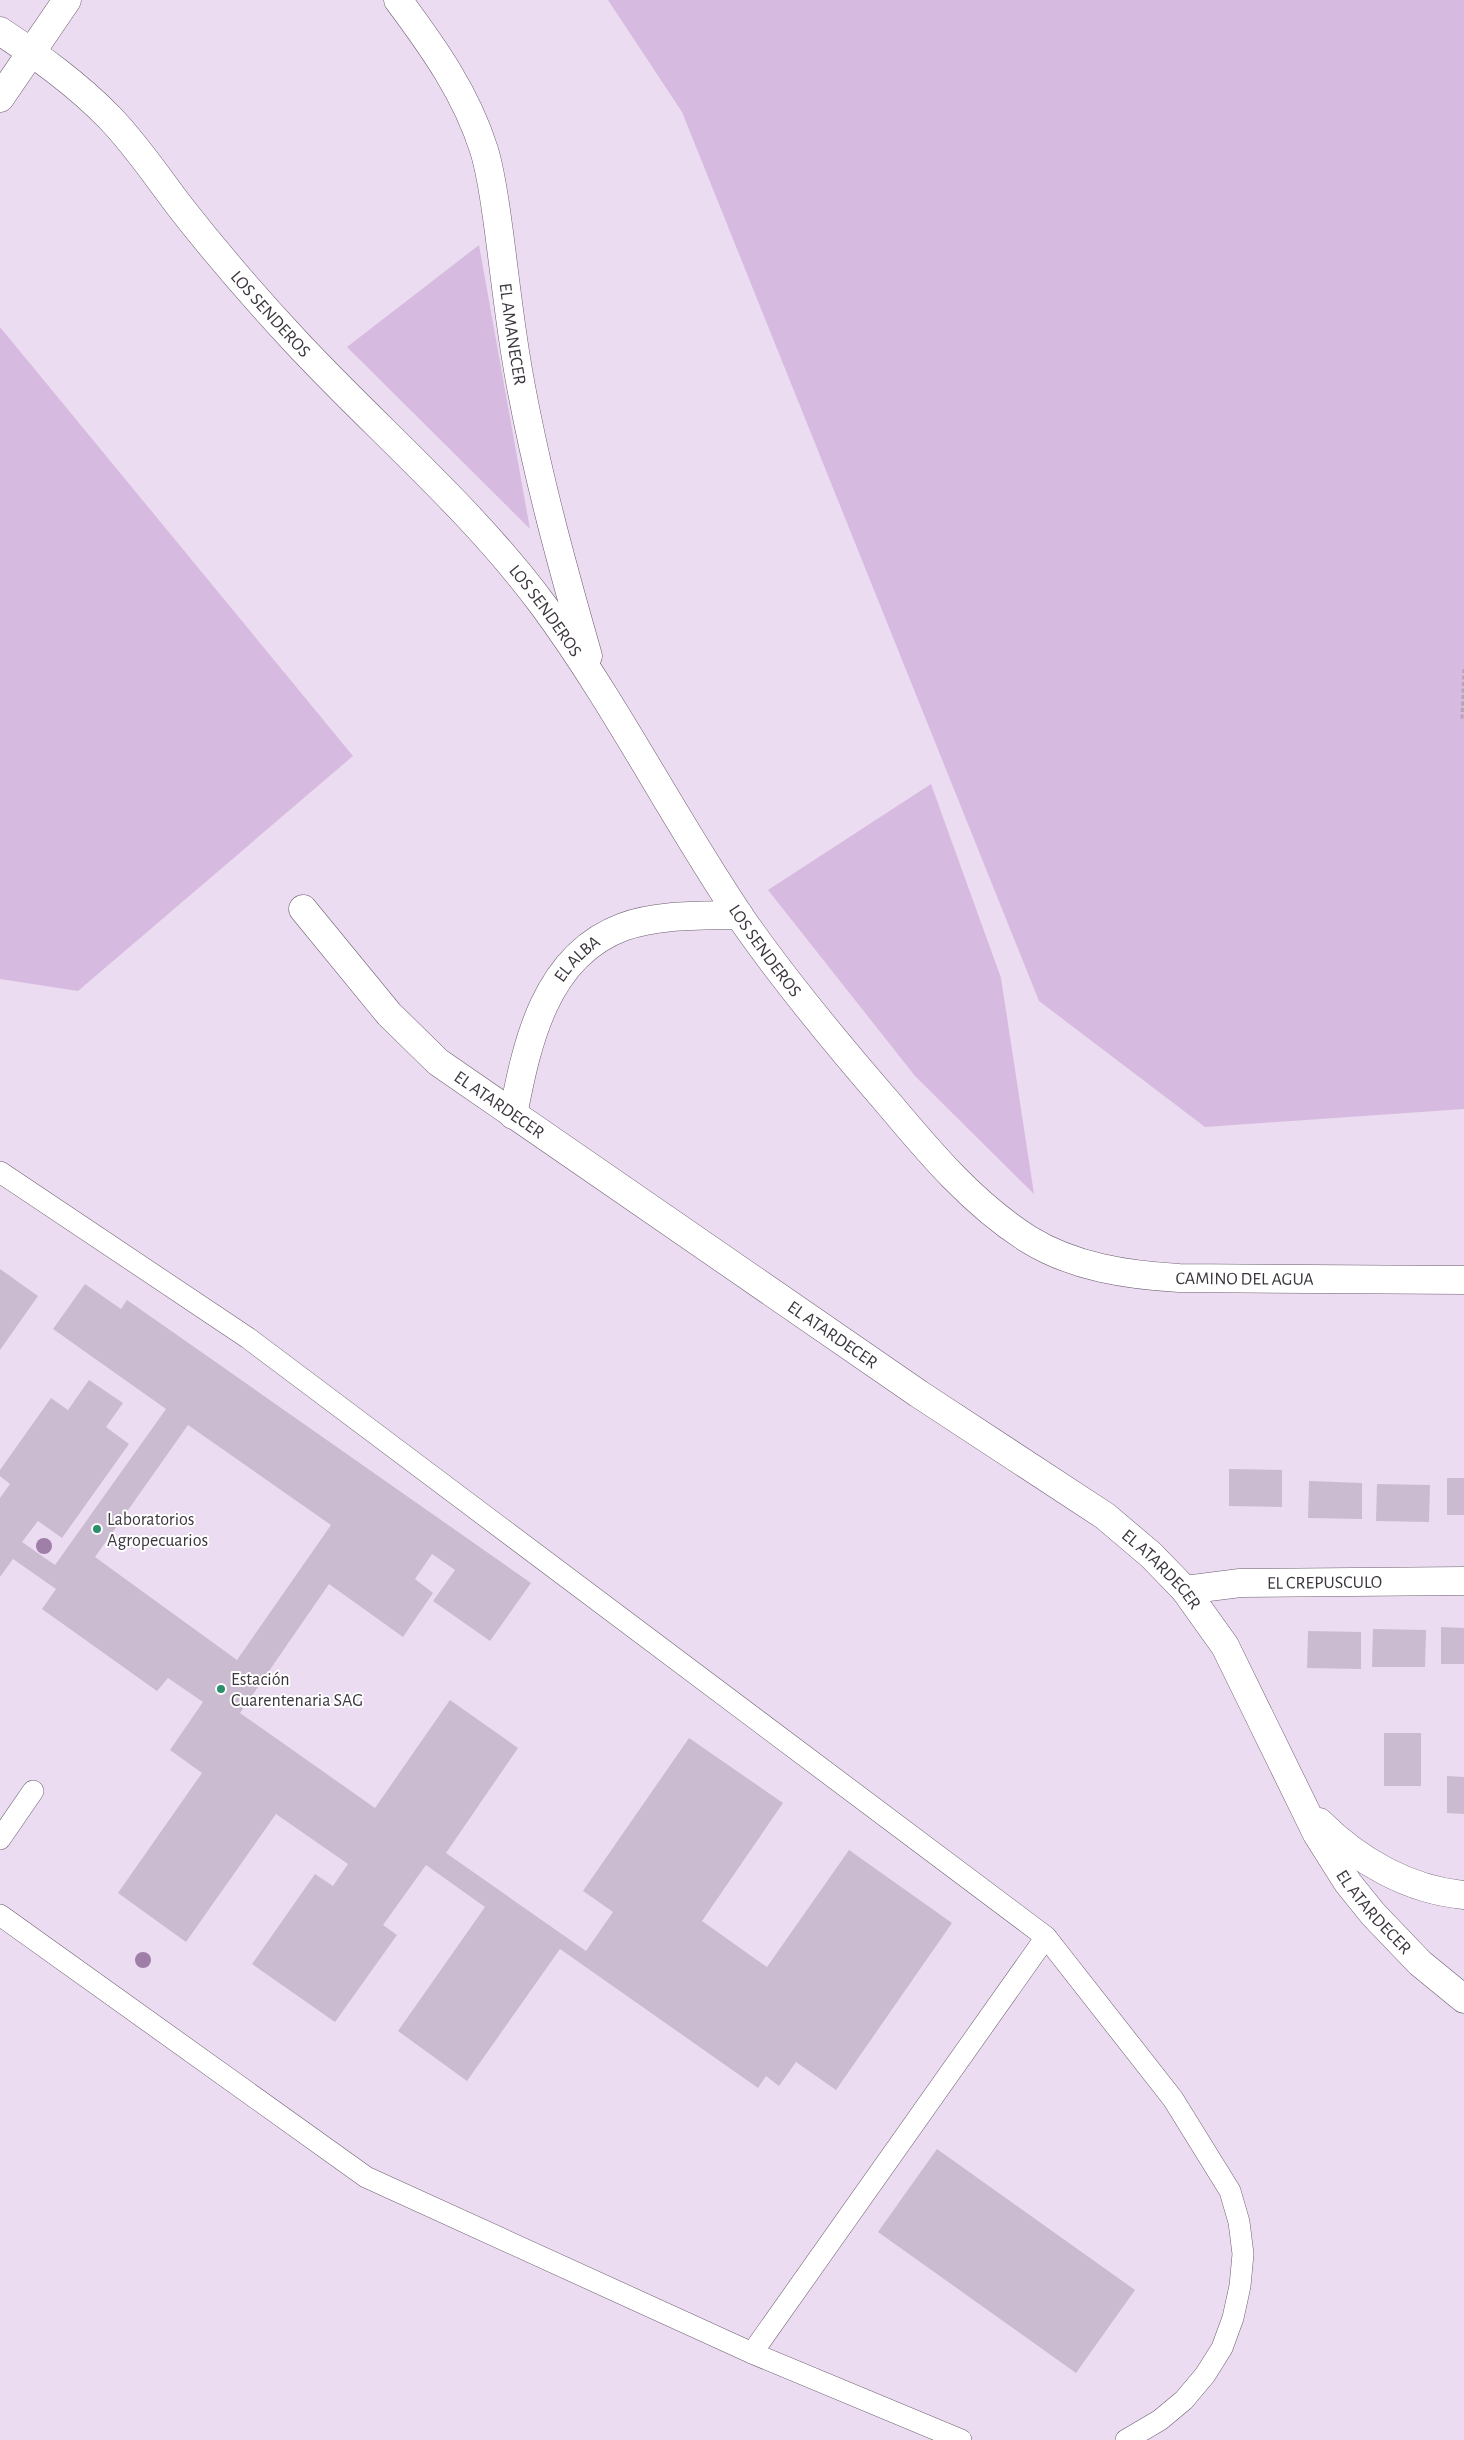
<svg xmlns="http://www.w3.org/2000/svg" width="1464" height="2440" viewBox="0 0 1464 2440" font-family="'Alegreya Sans',sans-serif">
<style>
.green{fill:#d7badf}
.building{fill:#cbbbd0;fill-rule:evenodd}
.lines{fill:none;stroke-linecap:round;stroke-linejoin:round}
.lane-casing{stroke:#6b5d6f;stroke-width:22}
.street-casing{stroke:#6b5d6f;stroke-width:29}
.path{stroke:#b2a5b6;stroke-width:3;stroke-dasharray:4 2.5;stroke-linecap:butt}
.lane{stroke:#fff;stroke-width:21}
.street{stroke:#fff;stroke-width:28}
.tree{fill:#9f7ea8}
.poi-dot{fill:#2a906b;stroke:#fff;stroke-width:2}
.labels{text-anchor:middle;stroke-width:4;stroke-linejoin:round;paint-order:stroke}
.street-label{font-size:18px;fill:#3c363e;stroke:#fff}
.poi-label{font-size:18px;fill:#3c363e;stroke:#fff;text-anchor:start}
</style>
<rect width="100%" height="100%" fill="#ecdcf1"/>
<g class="green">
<polygon points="608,0 1464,0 1464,1109 1205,1127 1039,1001 682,112"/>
<polygon points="479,245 530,529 347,347"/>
<polygon points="0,327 353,756 78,991 0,979"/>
<polygon points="931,784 1001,978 1034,1194 915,1076 768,890"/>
</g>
<g class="building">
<polygon points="0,1269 38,1296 0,1350"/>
<path d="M85 1284 121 1309 127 1300 531 1583 490 1641 433 1601 455 1570 432 1554 415 1579 433 1593 403 1637 329 1584 240 1713 375 1808 450 1700 518 1748 446 1853 586 1951 613 1912 583 1891 689 1738 783 1803 702 1921 767 1967 849 1850 952 1923 836 2090 796 2062 779 2086 766 2076 758 2088 560 1949 467 2081 398 2031 485 1907 426 1865 383 1925 397 1935 335 2022 252 1964 315 1874 333 1886 348 1864 276 1814 186 1942 118 1893 202 1773 170 1750 203 1702 168 1678 157 1691 42 1609 56 1589 13 1559 0 1577V1498L10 1484 0 1476V1470L51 1398 68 1410 89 1380 123 1403 106 1427 129 1444 62 1538 38 1521 22 1542 55 1565 166 1409 53 1329ZM188 1425 331 1525 237 1660 95 1557Z"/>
<polygon points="1229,1469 1282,1470 1282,1507 1229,1506"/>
<rect x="1447" y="1478" width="17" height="37"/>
<polygon points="1309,1481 1362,1483 1362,1519 1308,1518"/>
<polygon points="1377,1484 1430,1485 1429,1522 1376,1521"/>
<polygon points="1441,1627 1464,1628 1464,1664 1441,1664"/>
<polygon points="1373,1629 1426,1630 1425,1667 1372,1667"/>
<polygon points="1308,1631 1361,1632 1361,1669 1307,1668"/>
<rect x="1384" y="1733" width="37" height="53"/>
<polygon points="1447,1776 1464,1777 1464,1814 1447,1813"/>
<polygon points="937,2149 1135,2290 1076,2373 878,2232"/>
</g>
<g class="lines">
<g class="lane-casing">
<g id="lane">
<polyline points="0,1172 248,1338 1046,1937 1173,2099 1230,2191 1239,2222 1243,2254 1240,2286 1233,2318 1222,2348 1205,2375 1184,2400 1160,2420 1126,2440"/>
<polyline points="0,1839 33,1791"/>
<polyline points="0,1915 366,2177 752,2353 961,2440"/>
<polyline points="752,2353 1046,1937"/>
</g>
</g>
<g class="street-casing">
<g id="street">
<path id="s1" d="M398 0C433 47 466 93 484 150 492 176 495 204 499 232 505 278 510 324 518 370 535 467 561 562 588 656"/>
<path id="s2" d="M0 31C39 57 77 84 110 118 137 146 158 178 181 208 217 254 256 299 296 342 378 430 471 508 543 605 616 704 672 816 741 918 786 983 837 1044 889 1104 930 1153 973 1204 1028 1239 1073 1267 1127 1275 1179 1278L1464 1280"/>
<polyline points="0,98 67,0"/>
<path id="s3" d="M303 909 389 1014 438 1062 919 1394 1105 1516 1151 1555 1185 1590 1225 1646 1317 1834 1348 1883 1373 1914 1420 1963 1464 1999"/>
<path id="s4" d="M513 1115C527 1043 545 956 623 927 659 914 701 916 739 915"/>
<path id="s5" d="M1185 1590 1240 1583 1464 1581"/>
<path d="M1319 1822C1358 1861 1409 1890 1464 1895"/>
</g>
</g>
<polyline class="path" points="1464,669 1462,719 1464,720"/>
<use href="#lane" class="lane"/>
<use href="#street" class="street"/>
</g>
<g class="tree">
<circle cx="44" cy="1546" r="8"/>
<circle cx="143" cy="1960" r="8"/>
</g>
<g class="poi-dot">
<circle cx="97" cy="1529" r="5"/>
<circle cx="221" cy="1689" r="5"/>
</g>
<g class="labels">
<g class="street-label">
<text dy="6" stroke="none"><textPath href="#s2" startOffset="394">LOS SENDEROS</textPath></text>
<text dy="6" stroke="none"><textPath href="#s1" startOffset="360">EL AMANECER</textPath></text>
<text dy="6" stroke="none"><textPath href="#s2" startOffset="799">LOS SENDEROS</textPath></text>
<text dy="6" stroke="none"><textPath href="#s2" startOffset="1204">LOS SENDEROS</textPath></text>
<text dy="6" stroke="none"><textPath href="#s4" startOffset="172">EL ALBA</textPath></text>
<text dy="6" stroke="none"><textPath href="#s3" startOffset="279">EL ATARDECER</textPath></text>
<text dy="6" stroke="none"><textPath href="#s2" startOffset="1819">CAMINO DEL AGUA</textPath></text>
<text dy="6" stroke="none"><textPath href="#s3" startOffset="684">EL ATARDECER</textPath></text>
<text dy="6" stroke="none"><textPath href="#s3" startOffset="1089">EL ATARDECER</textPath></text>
<text dy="6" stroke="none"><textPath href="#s5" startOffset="140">EL CREPUSCULO</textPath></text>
<text dy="6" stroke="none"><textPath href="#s3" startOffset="1495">EL ATARDECER</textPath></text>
</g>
<g class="poi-label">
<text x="107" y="1525">Laboratorios<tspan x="107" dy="21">Agropecuarios</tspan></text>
<text x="231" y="1685">Estación<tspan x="231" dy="21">Cuarentenaria SAG</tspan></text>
</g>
</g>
</svg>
